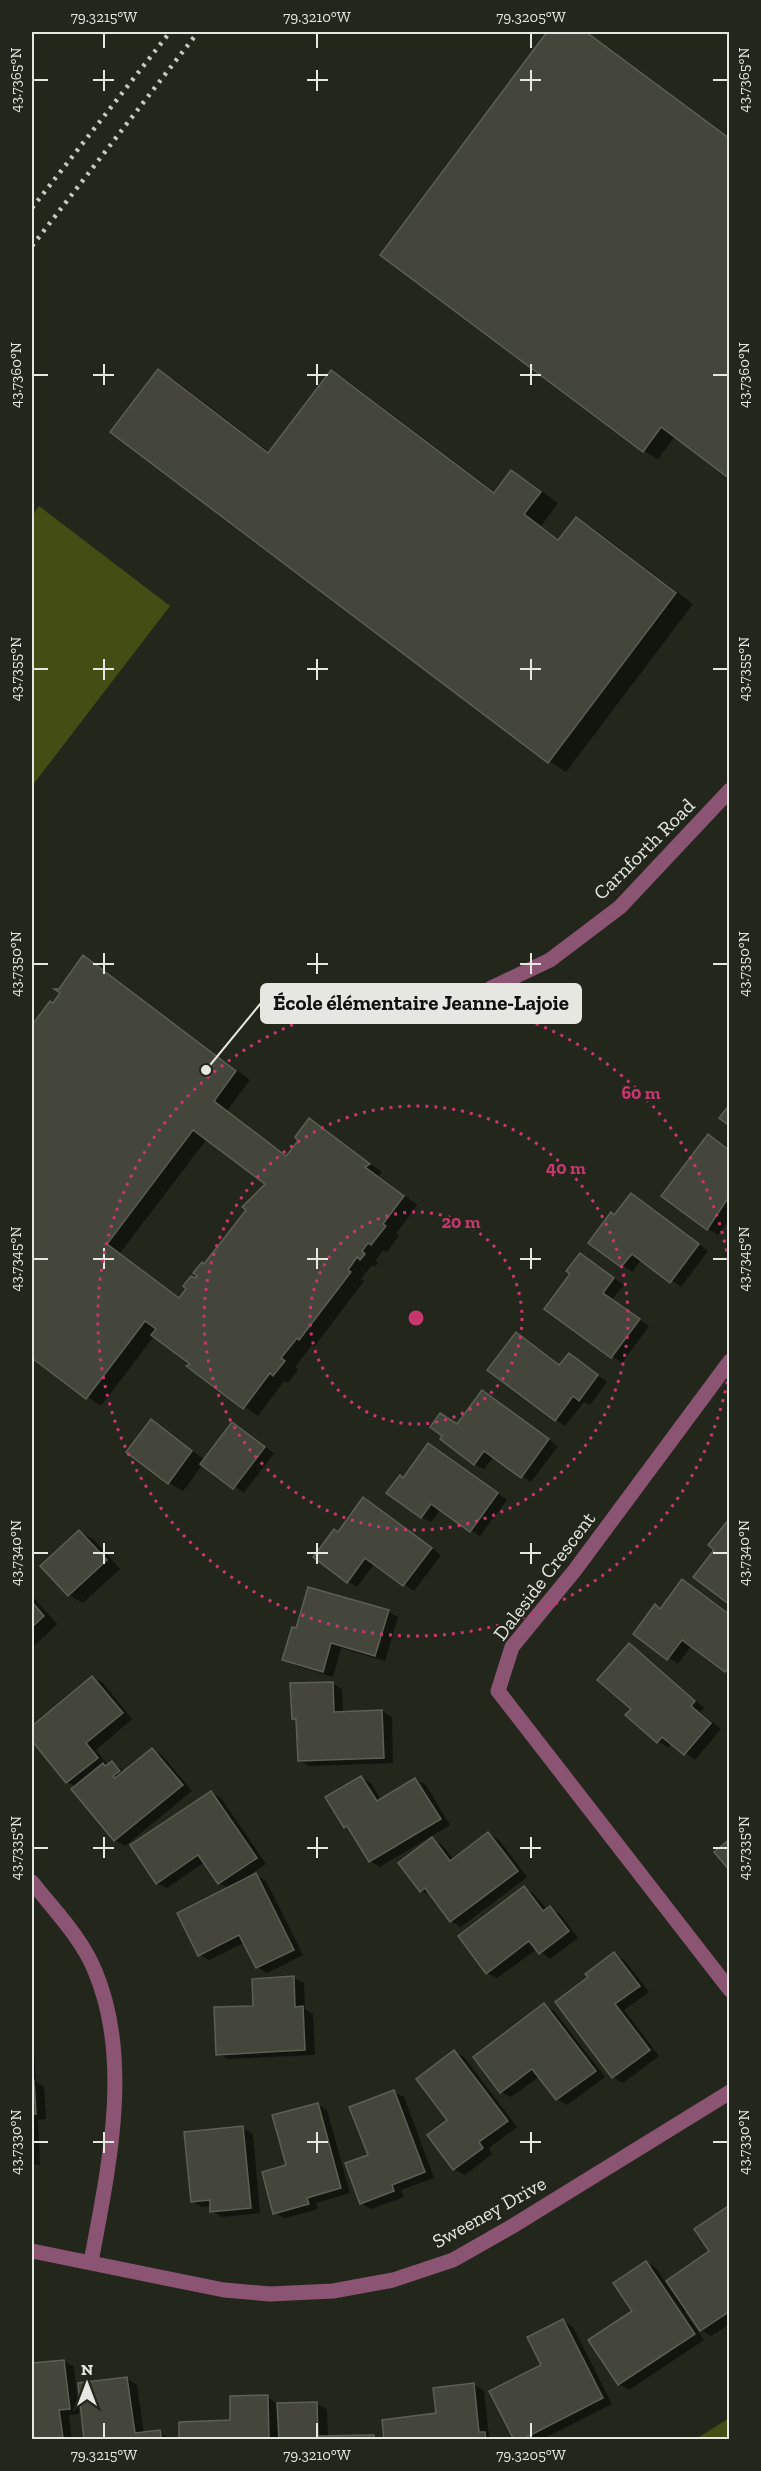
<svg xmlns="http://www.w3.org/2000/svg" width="761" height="2471" viewBox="0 0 761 2471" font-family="'Zilla Slab',serif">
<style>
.green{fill:#444e14}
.shadow{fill:#0007;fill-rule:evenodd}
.building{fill:#44463b;stroke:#5c5f53;stroke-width:1.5;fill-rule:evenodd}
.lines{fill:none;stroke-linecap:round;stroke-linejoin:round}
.minor{stroke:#8a5472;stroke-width:15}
.rail{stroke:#c8cac2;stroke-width:4.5;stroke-dasharray:3 6;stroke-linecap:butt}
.ticks{fill:none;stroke:#e6e7e0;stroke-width:2}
.ring{fill:none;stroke:#c7376f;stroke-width:3;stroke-dasharray:3 6}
.labels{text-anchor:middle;stroke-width:4.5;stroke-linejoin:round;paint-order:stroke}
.street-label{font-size:20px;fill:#e6e7e0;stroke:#23261b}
.centre{fill:#c7376f;stroke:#23261b;stroke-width:3}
.ring-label{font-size:18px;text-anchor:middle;font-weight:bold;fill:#c7376f;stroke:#23261b;stroke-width:4.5;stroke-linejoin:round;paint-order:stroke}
.leader{fill:none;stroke:#e6e7e0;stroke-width:2}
.callout-dot{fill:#e6e7e0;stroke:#23261b;stroke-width:2}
.callout{fill:#e6e7e0;stroke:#e6e7e0;stroke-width:2}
.callout-label{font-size:21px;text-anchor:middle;font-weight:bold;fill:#111}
.neatline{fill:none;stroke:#e6e7e0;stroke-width:2}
.ticks-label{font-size:15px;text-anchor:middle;fill:#e6e7e0}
</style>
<rect width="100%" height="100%" fill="#23261b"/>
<g class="green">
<polygon points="39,506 170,606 32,786 32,516"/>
<polygon points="729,2418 729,2439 696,2439"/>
</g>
<g class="shadow">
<polygon points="549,32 587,32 730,138 730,476 675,436 658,459 644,451 382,254"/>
<polygon points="158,371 176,381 270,453 332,372 349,382 496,493 512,472 529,482 558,503 541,526 560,540 576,519 594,529 693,604 566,772 549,761"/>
<path d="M84 957 250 1080 227 1111 288 1156 300 1141 309 1120 382 1172 379 1176 417 1205 396 1234 399 1236 387 1252 383 1250 375 1261 378 1263 375 1267 372 1265 361 1279 364 1281 314 1347 312 1345 295 1367 298 1370 288 1383 284 1381 258 1416 190 1367 192 1364 155 1335 101 1406 32 1357V1028L51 1002 54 1004ZM207 1139 267 1184 180 1298 120 1253Z"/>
<polygon points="730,1151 730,1214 727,1218 729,1220 718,1235 708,1229"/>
<polygon points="641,1201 708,1251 681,1287 642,1259 632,1272 590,1242 615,1216"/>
<polygon points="580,1255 624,1285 612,1299 649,1326 622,1363 547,1308 572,1274"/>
<polygon points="526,1340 561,1366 569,1355 607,1382 590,1405 584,1402 565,1426 556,1420"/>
<polygon points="483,1392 558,1446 531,1482 494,1456 484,1469 474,1464 458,1426"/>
<polygon points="151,1421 205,1460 233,1424 274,1453 244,1493 203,1464 183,1491 168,1482"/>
<polygon points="439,1451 507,1500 480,1536 441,1509 431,1522 421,1517 404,1479"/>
<polygon points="364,1499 441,1555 414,1591 375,1563 357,1587 347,1581 339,1533"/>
<polygon points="79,1531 94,1540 120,1569 83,1603 69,1595"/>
<polygon points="32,1596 57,1624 32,1648"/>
<polygon points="655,1606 661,1610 730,1615 730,1672 692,1645 678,1664 635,1634"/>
<polygon points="388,1612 398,1617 385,1661 341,1648 333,1677 294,1665 284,1660"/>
<polygon points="629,1645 704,1708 700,1712 721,1729 695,1760 672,1743 668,1747 658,1742 633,1709"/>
<polygon points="93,1677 103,1683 132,1719 96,1750 108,1765 112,1762 125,1772 152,1749 162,1755 192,1791 125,1846 115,1840 76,1787 67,1782 32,1739 32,1728"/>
<polygon points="332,1683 342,1689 343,1713 382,1711 392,1717 393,1763 309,1766 299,1760 298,1721 293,1718"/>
<polygon points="361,1778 371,1783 381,1800 415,1779 426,1785 450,1825 380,1867 370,1861 352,1831 345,1827"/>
<polygon points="211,1792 221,1798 266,1864 248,1876 256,1875 266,1881 303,1955 267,1973 257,1967 244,1943 209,1960 199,1954 228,1888 219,1883 205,1862 167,1888 157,1883"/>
<polygon points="489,1834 499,1840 527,1877 461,1927 451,1921 432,1896 421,1891 432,1839 442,1845 454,1860"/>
<polygon points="524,1888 534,1894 547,1910 550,1908 560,1914 578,1938 550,1959 537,1949 497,1978 487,1973"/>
<polygon points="614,1954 624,1960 649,1992 624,2010 659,2056 623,2083 613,2077 591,1978"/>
<polygon points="294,1978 304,1983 305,2009 313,2014 315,2055 228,2059 218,2054 255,2007"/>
<polygon points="544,2005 554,2011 605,2077 567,2105 557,2099 540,2076 511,2097 501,2092"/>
<polygon points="32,2050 34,2052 36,2082 44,2087 46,2119 38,2120 40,2165 32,2165"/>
<polygon points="454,2052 464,2057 517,2127 489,2148 492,2154 465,2175 454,2169 449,2120"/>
<polygon points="394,2092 404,2097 434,2178 401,2190 404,2197 371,2209 361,2203"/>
<polygon points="317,2104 327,2110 350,2193 316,2203 318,2209 285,2218 274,2213 287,2166"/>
<polygon points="243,2128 253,2134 260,2213 222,2217 212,2211 211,2206 202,2207 192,2201"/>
<polygon points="730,2210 730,2324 711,2336 701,2330 688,2311 685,2312 704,2340 629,2390 619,2384 646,2262 656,2268 666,2283 711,2252"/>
<polygon points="563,2321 573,2327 612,2404 541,2440 516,2440"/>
<polygon points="64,2361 74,2367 79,2414 69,2415 72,2440 32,2440 32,2365"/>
<polygon points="127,2379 137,2385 144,2434 160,2432 170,2440 87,2440"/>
<polygon points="474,2385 484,2391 489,2436 494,2440 385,2440 438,2415"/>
<polygon points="268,2397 278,2405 317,2404 327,2409 328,2438 374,2437 379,2440 181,2440 232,2422"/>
</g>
<g class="building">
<polygon points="547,32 586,32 730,139 730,472 726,476 661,427 643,452 380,255"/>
<polygon points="158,369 268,453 331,370 494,493 511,470 541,492 524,514 558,540 576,517 676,593 548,763 110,432"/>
<path d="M83 955 236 1071 214 1101 286 1156 298 1141 295 1137 309 1118 370 1164 365 1167 404 1196 383 1224 386 1226 371 1245 368 1243 362 1251 365 1254 360 1260 357 1257 348 1270 351 1272 299 1340 297 1338 281 1358 285 1361 273 1376 270 1373 243 1409 186 1366 190 1364 151 1335 156 1329 145 1321 86 1399 32 1358V1025L50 1001 53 1003 60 993 54 989H59ZM193 1130 265 1184 242 1207 246 1210 204 1264 202 1262 193 1273 197 1276 195 1278 191 1276 183 1286 186 1289 179 1298 107 1244Z"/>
<polygon points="730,1104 730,1126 719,1118"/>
<polygon points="708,1134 730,1151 730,1195 707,1230 661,1196"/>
<polygon points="631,1193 699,1244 670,1283 632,1254 621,1267 588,1243 611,1212 614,1215"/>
<polygon points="580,1253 614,1278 603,1293 640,1319 611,1358 544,1309 570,1274 566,1271"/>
<polygon points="516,1332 559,1365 569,1353 598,1375 579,1401 573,1396 555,1421 487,1370"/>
<polygon points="482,1390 549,1439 521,1478 484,1451 474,1465 440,1439 442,1436 430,1427 440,1413 457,1424"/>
<polygon points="151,1419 192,1451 168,1484 126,1452"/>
<polygon points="232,1422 265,1447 233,1489 200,1464"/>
<polygon points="428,1443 498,1493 470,1532 431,1504 421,1518 386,1493 400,1475 403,1478"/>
<polygon points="363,1497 432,1548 403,1586 365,1558 347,1583 313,1557 334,1529 338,1532"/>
<polygon points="730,1518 730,1605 693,1577 714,1550 708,1545"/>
<polygon points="79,1530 107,1560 68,1596 40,1566"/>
<polygon points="682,1579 730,1615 730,1666 725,1672 682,1640 667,1660 633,1634 655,1604 660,1609"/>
<polygon points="308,1587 389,1610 375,1656 331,1643 323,1672 282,1660 292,1627 296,1628"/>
<polygon points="32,1602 44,1616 32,1627"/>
<polygon points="629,1643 695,1701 691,1706 711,1723 684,1755 662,1737 657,1743 625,1715 631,1709 597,1680"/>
<polygon points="92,1676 123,1713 86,1743 98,1758 66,1783 32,1741 32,1726"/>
<polygon points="333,1682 334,1712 382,1710 384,1758 298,1761 296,1719 292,1719 290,1683"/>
<polygon points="152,1748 183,1785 114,1841 71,1789 103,1763 105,1766 112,1761 120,1771 113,1776 115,1778"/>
<polygon points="361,1776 377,1801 415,1778 441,1819 369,1862 347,1826 344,1828 325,1797"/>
<polygon points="211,1791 257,1858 218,1884 198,1855 156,1884 130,1845"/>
<polygon points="488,1832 518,1871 450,1922 425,1888 420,1892 398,1863 432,1837 450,1861"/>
<polygon points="730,1839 730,1871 714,1852"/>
<polygon points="256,1873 294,1950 256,1968 239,1935 198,1956 177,1913"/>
<polygon points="524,1886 543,1911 550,1906 569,1931 539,1954 529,1941 486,1974 458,1936"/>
<polygon points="614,1952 640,1986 615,2004 650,2050 612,2078 555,2002 588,1977 585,1974"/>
<polygon points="294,1976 295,2007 303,2006 305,2050 216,2055 214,2007 253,2006 252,1979"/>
<polygon points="544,2003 596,2071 556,2100 532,2069 500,2093 473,2057"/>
<polygon points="454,2050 508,2121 479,2142 483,2148 453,2170 427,2135 447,2120 416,2079"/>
<polygon points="32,2080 34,2080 36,2114 32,2114"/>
<polygon points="394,2090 425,2172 392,2185 394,2191 360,2204 345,2163 368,2155 349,2107"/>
<polygon points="318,2103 341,2188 307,2198 309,2204 273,2214 262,2172 286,2165 272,2115"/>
<polygon points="243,2126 251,2208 210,2212 210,2200 191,2202 184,2132"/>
<polygon points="727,2207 730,2210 730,2311 700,2331 666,2281 709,2251 694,2229"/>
<polygon points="646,2261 695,2334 618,2385 588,2340 632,2311 613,2283"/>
<polygon points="563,2319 603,2398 521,2440 514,2440 489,2391 541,2365 527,2337"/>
<polygon points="64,2360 70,2409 59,2410 63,2437 32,2440 32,2363"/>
<polygon points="127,2377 135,2433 160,2430 162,2440 84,2440 78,2383"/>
<polygon points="474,2383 479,2432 485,2432 486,2440 384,2440 382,2420 436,2413 433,2388"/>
<polygon points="268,2395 269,2440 179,2440 179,2422 230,2420 230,2396"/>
<polygon points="317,2402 318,2436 374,2435 374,2440 279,2440 277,2403"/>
</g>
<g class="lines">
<g class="minor">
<polyline points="491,988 550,960 620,907 730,790"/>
<polyline points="730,1361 575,1570 512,1647 498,1691 730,1990"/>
<path d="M32 1882C53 1909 82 1938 95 1971 133 2061 108 2170 91 2262"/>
<polyline points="32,2251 224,2290 270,2294 333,2291 393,2280 453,2260 511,2227 730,2092"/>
</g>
<g class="rail">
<polyline points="32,208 170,32"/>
<polyline points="32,246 198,32"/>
</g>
</g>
<path class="ticks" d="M104 33V48M317 33V48M531 33V48M104 70V91M317 70V91M531 70V91M33 80H48M93 80H114M307 80H328M520 80H541M713 80H728M104 364V385M317 364V385M531 364V385M33 375H48M93 375H114M307 375H328M520 375H541M713 375H728M104 659V680M317 659V680M531 659V680M33 669H48M93 669H114M307 669H328M520 669H541M713 669H728M104 953V974M317 953V974M531 953V974M33 964H48M93 964H114M307 964H328M520 964H541M713 964H728M104 1248V1269M317 1248V1269M531 1248V1269M33 1259H48M93 1259H114M307 1259H328M520 1259H541M713 1259H728M104 1543V1564M317 1543V1564M531 1543V1564M33 1553H48M93 1553H114M307 1553H328M520 1553H541M713 1553H728M104 1837V1858M317 1837V1858M531 1837V1858M33 1848H48M93 1848H114M307 1848H328M520 1848H541M713 1848H728M104 2132V2153M317 2132V2153M531 2132V2153M33 2142H48M93 2142H114M307 2142H328M520 2142H541M713 2142H728M104 2423V2438M317 2423V2438M531 2423V2438"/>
<g class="ring">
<circle cx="416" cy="1318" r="106"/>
<circle cx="416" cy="1318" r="212"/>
<path d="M729 1373A318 318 0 1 1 729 1263"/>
</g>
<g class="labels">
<g class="street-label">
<text transform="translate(644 849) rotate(-45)" y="7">Carnforth Road</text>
<text transform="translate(544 1576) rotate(-53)" y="7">Daleside Crescent</text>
<text transform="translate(489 2212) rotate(-29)" y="7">Sweeney Drive</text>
</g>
</g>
<circle cx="416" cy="1318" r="9" class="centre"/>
<g class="ring-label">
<text x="641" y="1099">60 m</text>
<text x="566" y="1174">40 m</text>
<text x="461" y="1228">20 m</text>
</g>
<path class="leader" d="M206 1070L261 1003"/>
<circle class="callout-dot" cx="206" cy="1070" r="6"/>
<rect class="callout" x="261" y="984" width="320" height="39" rx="6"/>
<g class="callout-label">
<text x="421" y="1010">École élémentaire Jeanne-Lajoie</text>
</g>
<rect width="761" height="2471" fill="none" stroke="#23261b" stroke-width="66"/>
<g transform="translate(87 2384)" stroke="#23261b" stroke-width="4.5" paint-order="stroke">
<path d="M0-4.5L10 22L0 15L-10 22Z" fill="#e6e7e0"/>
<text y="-9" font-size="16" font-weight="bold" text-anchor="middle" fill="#e6e7e0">N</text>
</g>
<rect x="33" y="33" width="695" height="2405" class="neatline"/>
<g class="ticks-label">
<text x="104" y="22">79.3215°W</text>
<text x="317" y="22">79.3210°W</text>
<text x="531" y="22">79.3205°W</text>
<text transform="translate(16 80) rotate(-90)" y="5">43.7365°N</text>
<text transform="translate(744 80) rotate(-90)" y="5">43.7365°N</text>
<text transform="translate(16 375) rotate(-90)" y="5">43.7360°N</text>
<text transform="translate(744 375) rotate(-90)" y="5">43.7360°N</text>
<text transform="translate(16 669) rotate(-90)" y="5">43.7355°N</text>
<text transform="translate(744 669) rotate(-90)" y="5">43.7355°N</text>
<text transform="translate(16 964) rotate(-90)" y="5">43.7350°N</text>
<text transform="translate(744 964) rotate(-90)" y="5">43.7350°N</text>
<text transform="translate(16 1259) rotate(-90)" y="5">43.7345°N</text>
<text transform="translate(744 1259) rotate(-90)" y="5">43.7345°N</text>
<text transform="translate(16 1553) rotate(-90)" y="5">43.7340°N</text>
<text transform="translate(744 1553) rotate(-90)" y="5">43.7340°N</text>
<text transform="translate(16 1848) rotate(-90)" y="5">43.7335°N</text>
<text transform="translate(744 1848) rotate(-90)" y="5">43.7335°N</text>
<text transform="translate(16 2142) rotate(-90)" y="5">43.7330°N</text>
<text transform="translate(744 2142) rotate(-90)" y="5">43.7330°N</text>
<text x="104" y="2460">79.3215°W</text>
<text x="317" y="2460">79.3210°W</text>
<text x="531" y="2460">79.3205°W</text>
</g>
</svg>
